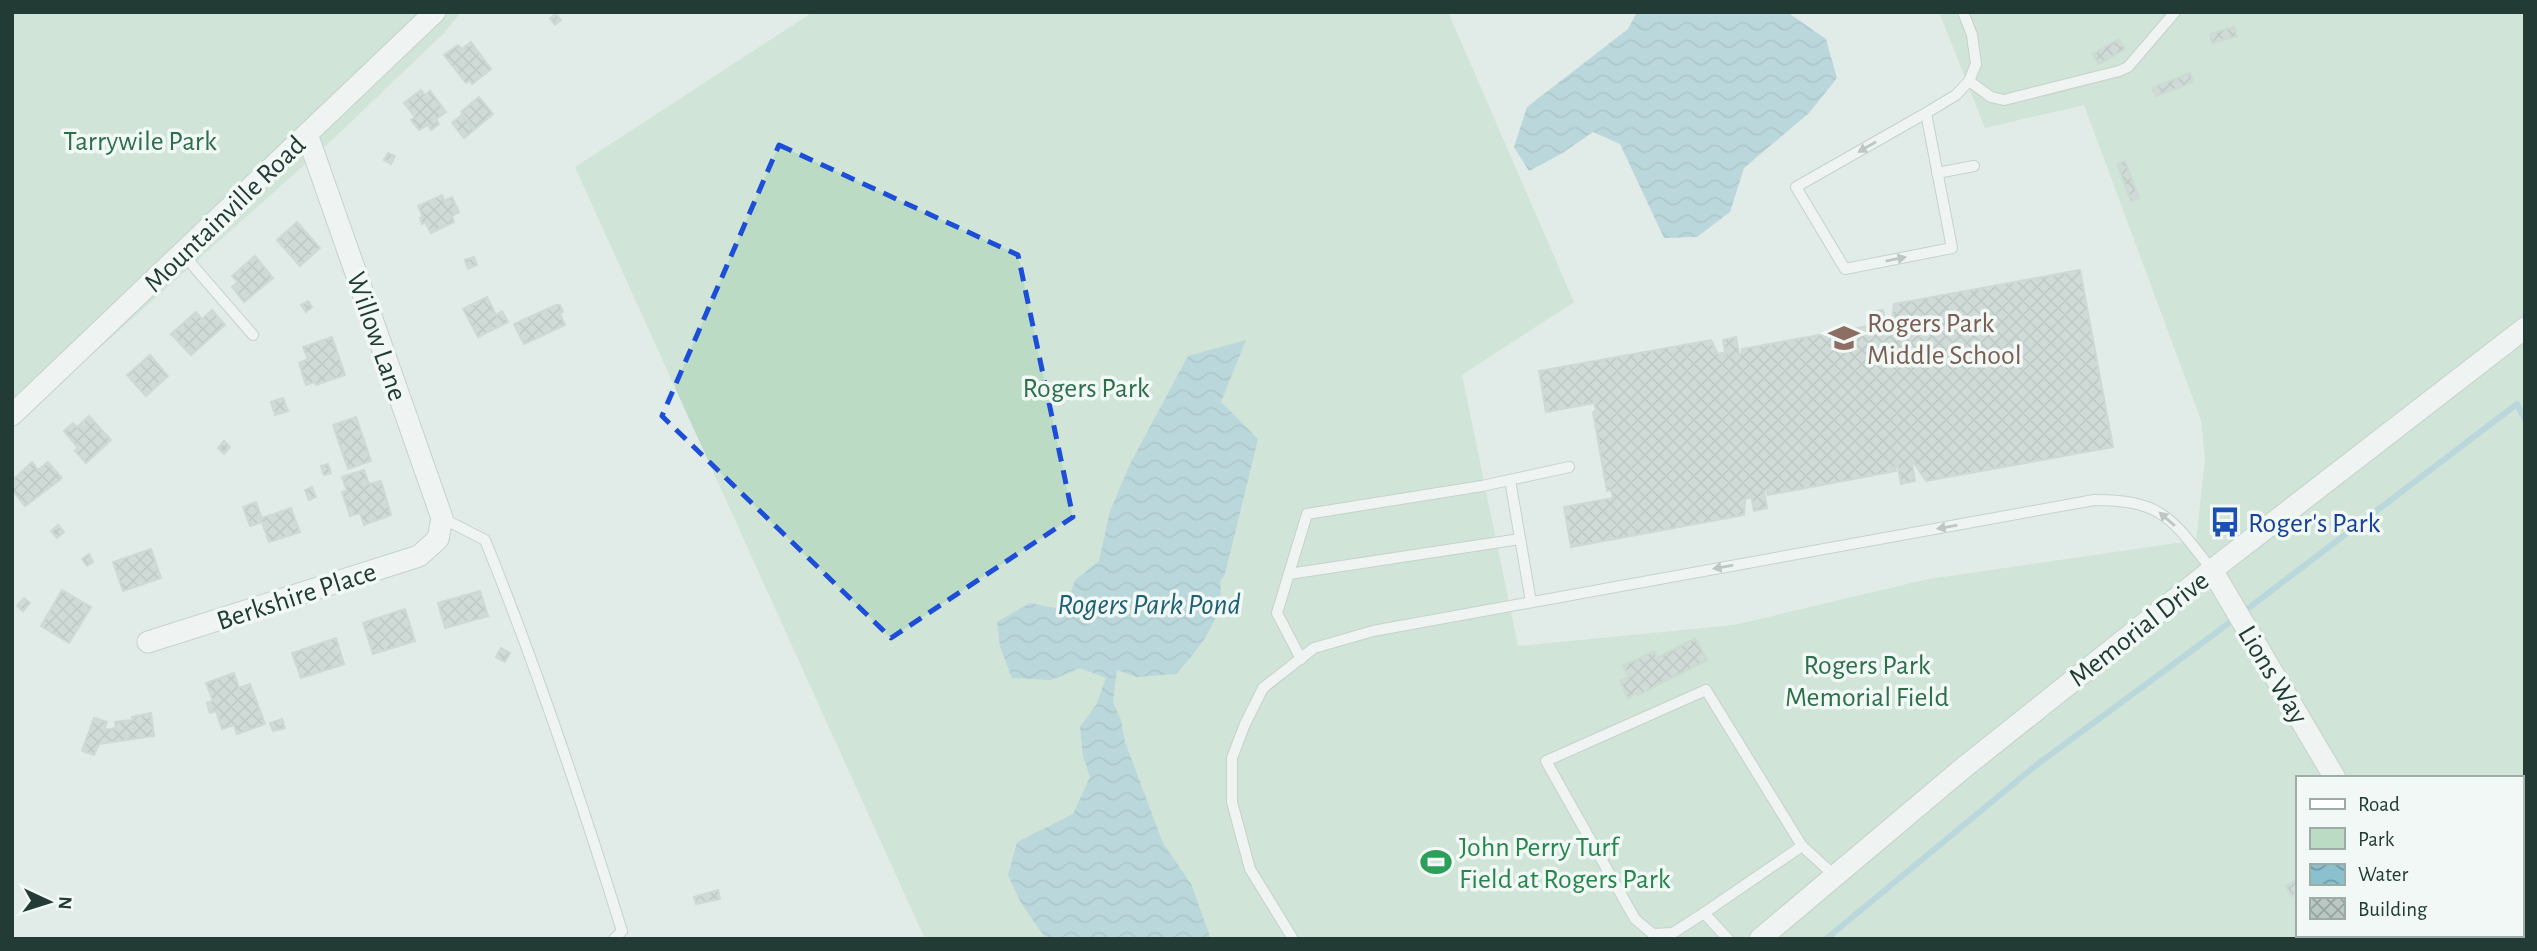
<svg xmlns="http://www.w3.org/2000/svg" width="2537" height="951" viewBox="0 0 2537 951" font-family="'Alegreya Sans',sans-serif">
<style>
.park{fill:#bbdbc5;fill-rule:evenodd}
.water{fill:url(#water-waves)}
.lines{fill:none;stroke-linecap:round;stroke-linejoin:round}
.stream{stroke:#8bc0ce;stroke-width:6}
.building{fill:url(#building-cross-hatch);stroke:#b4c4be;stroke-width:2}
.service-casing{stroke:#a4b3ae;stroke-width:12}
.minor-casing{stroke:#a4b3ae;stroke-width:23}
.tertiary-casing{stroke:#a4b3ae;stroke-width:23}
.service{stroke:#fff;stroke-width:10}
.minor{stroke:#fff;stroke-width:21}
.tertiary{stroke:#fff;stroke-width:21}
.oneway{fill:#909d9a}
.marked{fill:none;stroke:#1d4ed8;stroke-width:5;stroke-dasharray:14 9;stroke-linejoin:round}
.labels{text-anchor:middle;stroke-width:7;stroke-linejoin:round;paint-order:stroke}
.park-label{font-size:28px;fill:#2e6f4b;stroke:#f1f8f5}
.street-label{font-size:28px;fill:#223b35;stroke:#f1f8f5}
.education-label{font-size:28px;fill:#785e54;stroke:#f1f8f5;text-anchor:start}
.transit-label{font-size:28px;fill:#164399;stroke:#f1f8f5;text-anchor:start}
.leisure-label{font-size:28px;fill:#27864d;stroke:#f1f8f5;text-anchor:start}
.water-label{font-size:30px;font-style:italic;fill:#1f6174;stroke:#f1f8f5}
</style>
<defs>
<pattern id="water-waves" width="16" height="10" patternUnits="userSpaceOnUse" patternTransform="scale(1.75)"><rect width="16" height="10" fill="#8bc0ce"/><path d="M0 5q4-4 8 0t8 0" fill="none" stroke="#719da8"/></pattern>
<pattern id="building-cross-hatch" width="8" height="8" patternUnits="userSpaceOnUse" patternTransform="scale(1.75)"><rect width="8" height="8" fill="#bac8c3"/><path d="M0 0l8 8M0 8l8-8" fill="none" stroke="#97a49f"/></pattern>
</defs>
<rect width="100%" height="100%" fill="#e1ebe7"/>
<g class="park">
<polygon points="12,12 461,12 444,33 332,140 12,426"/>
<path d="M813 12H1448L1574 302 1462 375 1518 646 1734 625 1929 579 2177 543 2196 542 2205 459 2201 420 2084 105 1985 128 1939 12H2525V939H925L575 167ZM2297 778H2521V935H2297Z"/>
</g>
<g class="water">
<polygon points="1637,12 1787,12 1826,39 1837,78 1809,113 1744,168 1730,212 1697,237 1664,238 1620,144 1593,132 1561,154 1529,171 1514,147 1527,107 1628,29"/>
<path d="M1246 340 1221 402 1258 439 1225 574 1220 582C1225 618 1199 649 1176 674L1137 677 1117 670 1113 702 1121 720 1125 742 1163 843 1191 884 1211 939H1046L1021 903 1008 875 1017 842 1073 814 1090 777 1083 756 1080 727 1096 705 1106 678 1080 668 1051 680 1012 678 1000 647 997 622 1030 603 1065 610 1075 580 1099 561 1110 511 1131 462 1188 356Z"/>
</g>
<g class="lines">
<polyline class="stream" points="1826,939 2035,766 2217,632 2517,404 2525,419"/>
</g>
<g class="building">
<polygon points="556,14 561,20 555,25 550,18"/>
<polygon points="2234,27 2237,36 2212,43 2210,34"/>
<polygon points="2119,39 2125,49 2099,64 2093,54"/>
<polygon points="471,42 491,69 472,84 469,80 466,83 444,55 458,45 462,49"/>
<polygon points="2190,73 2193,82 2156,96 2152,88"/>
<polygon points="421,90 425,95 430,91 446,112 436,119 439,124 431,130 428,125 419,130 411,120 415,117 404,103"/>
<polygon points="479,97 493,114 475,129 461,112"/>
<polygon points="462,115 474,130 464,138 452,123"/>
<polygon points="388,153 395,156 391,164 384,160"/>
<polygon points="2125,161 2139,198 2131,201 2117,164"/>
<polygon points="442,195 444,201 452,197 459,212 452,216 454,222 431,233 425,222 422,224 420,218 423,217 418,206"/>
<polygon points="297,222 320,248 300,266 277,240"/>
<polygon points="255,256 273,278 244,302 232,287 238,282 232,276"/>
<polygon points="474,257 477,265 468,269 465,260"/>
<polygon points="2080,270 2113,447 1926,481 1914,463 1912,464 1915,481 1901,484 1898,467 1895,467 1896,471 1768,495 1767,490 1764,491 1767,508 1754,511 1751,494 1749,498 1745,499 1744,515 1571,547 1564,507 1613,498 1611,490 1607,491 1593,412 1596,411 1594,403 1546,412 1539,371 1711,340 1718,354 1723,353 1724,357 1726,357 1723,340 1736,337 1739,354 1742,354 1742,349 1869,326 1870,330 1873,329 1870,312 1883,310 1886,327 1889,326 1888,322 1892,322 1894,304"/>
<polygon points="487,297 496,315 502,311 508,322 478,337 463,309"/>
<polygon points="308,301 312,307 306,312 301,305"/>
<polygon points="556,305 560,305 563,312 560,314 565,325 524,344 514,324"/>
<polygon points="212,310 225,325 191,355 171,334 196,312 202,319"/>
<polygon points="332,337 345,375 316,385 315,382 306,385 299,363 308,359 303,347"/>
<polygon points="150,355 168,376 146,396 127,375"/>
<polygon points="283,398 288,411 275,415 271,402"/>
<polygon points="89,416 111,440 86,463 75,451 78,448 64,431 73,423 77,427"/>
<polygon points="356,417 371,461 348,469 333,425"/>
<polygon points="224,441 230,447 224,454 218,448"/>
<polygon points="32,462 38,470 48,462 62,478 25,506 12,490 12,481"/>
<polygon points="328,464 331,473 324,475 321,466"/>
<polygon points="364,470 369,484 381,481 391,515 364,525 360,513 350,516 342,492 347,491 342,477"/>
<polygon points="312,487 316,497 309,500 305,490"/>
<polygon points="256,502 262,518 291,508 300,532 269,542 262,522 250,526 243,507"/>
<polygon points="58,525 64,532 57,538 51,531"/>
<polygon points="151,549 161,578 123,591 113,562"/>
<polygon points="89,554 93,562 87,566 82,559"/>
<polygon points="62,590 91,607 69,643 41,626"/>
<polygon points="480,591 488,616 445,628 438,603"/>
<polygon points="24,598 30,603 23,611 17,606"/>
<polygon points="405,609 415,641 373,654 363,623"/>
<polygon points="336,638 344,664 301,678 292,653"/>
<polygon points="1695,638 1707,660 1638,695 1637,693 1628,698 1620,681 1629,677 1623,666 1654,651 1657,658"/>
<polygon points="501,648 510,653 505,662 496,657"/>
<polygon points="234,673 239,688 250,684 265,724 237,734 234,725 222,729 216,711 210,713 207,703 213,701 206,683"/>
<polygon points="151,713 154,736 99,744 94,755 82,751 94,718 107,722 104,730 116,728 115,722 133,720 132,717 136,716"/>
<polygon points="282,719 285,728 273,731 270,723"/>
<polygon points="2297,880 2297,892 2291,896 2286,886"/>
<polygon points="718,890 720,899 696,904 694,897"/>
</g>
<g class="lines">
<g class="service-casing">
<g id="service">
<polyline points="1969,81 1991,97 2004,100 2119,71 2128,67 2175,12"/>
<polyline points="1926,113 1952,248 1845,269 1796,187 1926,113 1956,95 1969,81 1976,64 1972,35 1963,12"/>
<polyline points="1937,173 1974,166"/>
<polyline points="182,253 253,335"/>
<polyline points="1510,480 1531,602"/>
<path d="M442 518 485 540C537 668 581 799 622 931L614 939"/>
<polyline points="1289,574 1520,539"/>
<polyline points="1301,659 1277,613 1307,514 1482,486 1569,467"/>
<polyline points="1704,913 1802,846"/>
<path d="M1293 939 1250 869 1232 802V758L1245 724 1263 688 1314 648 1373 631 2094 500C2163 500 2172 519 2212 570"/>
<polyline points="1728,939 1704,913 1673,933 1653,934 1635,919 1546,761 1706,690 1802,846 1835,876"/>
</g>
</g>
<g class="minor-casing">
<g id="minor">
<polyline points="2212,570 2335,778"/>
<polyline points="148,642 419,556 438,539 442,518 307,134"/>
<polyline points="2429,935 2431,939"/>
<polyline points="1760,939 1962,769 2212,570 2525,328"/>
</g>
</g>
<g class="tertiary-casing">
<polyline id="tertiary" points="12,415 435,12"/>
</g>
<use href="#service" class="service"/>
<use href="#minor" class="minor"/>
<use href="#tertiary" class="tertiary"/>
</g>
<defs><path id="oneway-solid" d="M-6-.8H1V-3.2L6.5 0L1 3.2V.8H-6Z" transform="scale(1.75)"/></defs>
<g class="oneway">
<use href="#oneway-solid" transform="translate(1867 147) rotate(150)"/>
<use href="#oneway-solid" transform="translate(1896 259) rotate(-11)"/>
<use href="#oneway-solid" transform="translate(2167 519) rotate(-139)"/>
<use href="#oneway-solid" transform="translate(1947 527) rotate(170)"/>
<use href="#oneway-solid" transform="translate(1723 567) rotate(170)"/>
</g>
<path d="M0 0H2537V951H0ZM779 145 1018 255 1073 517 891 638 662 416Z" fill="#e1ebe7" fill-opacity=".55" fill-rule="evenodd"/>
<path class="marked" d="M779 145 1018 255 1073 517 891 638 662 416Z"/>
<defs>
<g id="school-bare" transform="scale(2.415)"><path d="M0-5L7-2L0 1L-7-2ZM-4 1L0 2.5L4 1V4Q0 6-4 4Z" fill="#8d6e63" stroke="#f1f8f5" stroke-width="2.5" paint-order="stroke"/></g>
<g id="bus-bare" transform="scale(2.415)"><path d="M-5-6H5V4H4V6H2V4H-2V6H-4V4H-5ZM-3.5-4V0h7V-4ZM-3.5 1.2v1.5H-2V1.2ZM2 1.2v1.5H3.5V1.2Z" fill="#1a4fb4" stroke="#f1f8f5" stroke-width="2.5" paint-order="stroke"/></g>
<g id="stadium-bare" transform="scale(2.415)"><path d="M0-5a6.5 5 0 1 0 0 10a6.5 5 0 1 0 0-10ZM-3.5-1.8h7v3.6h-7Z" fill="#2e9e5b" stroke="#f1f8f5" stroke-width="2.5" paint-order="stroke"/></g>
</defs>
<g fill-rule="evenodd">
<use href="#school-bare" x="1844" y="338"/>
<use href="#bus-bare" x="2225" y="522"/>
<use href="#stadium-bare" x="1436" y="862"/>
</g>
<g class="labels">
<g class="park-label">
<text x="140" y="150">Tarrywile Park</text>
<text x="1086" y="397">Rogers Park</text>
<text x="1867" y="674">Rogers Park<tspan x="1867" dy="32">Memorial Field</tspan></text>
</g>
<g class="street-label">
<text transform="translate(224 213) rotate(-44)" y="10">Mountainville Road</text>
<text transform="translate(378 336) rotate(71)" y="10">Willow Lane</text>
<text transform="translate(296 595) rotate(-18)" y="10">Berkshire Place</text>
<text transform="translate(2138 628) rotate(-38)" y="10">Memorial Drive</text>
<text transform="translate(2274 674) rotate(59)" y="10">Lions Way</text>
</g>
<g class="education-label">
<text x="1867" y="332">Rogers Park<tspan x="1867" dy="32">Middle School</tspan></text>
</g>
<g class="transit-label">
<text x="2248" y="532">Roger's Park</text>
</g>
<g class="leisure-label">
<text x="1459" y="856">John Perry Turf<tspan x="1459" dy="32">Field at Rogers Park</tspan></text>
</g>
<g class="water-label">
<text x="1149" y="614">Rogers Park Pond</text>
</g>
</g>
<rect width="2537" height="951" fill="none" stroke="#223b35" stroke-width="28"/>
<rect x="2296" y="776" width="228" height="161" fill="#f1f8f5" stroke="#9eaca8" stroke-width="2"/>
<rect x="2310" y="799" width="35" height="10" fill="#ffffff" stroke="#9eaca8" stroke-width="2"/>
<text x="2358" y="811" font-size="21" fill="#223b35">Road</text>
<rect x="2310" y="828" width="35" height="21" fill="#bbdbc5" stroke="#9eaca8" stroke-width="2"/>
<text x="2358" y="846" font-size="21" fill="#223b35">Park</text>
<rect x="2310" y="864" width="35" height="21" fill="url(#water-waves)" stroke="#9eaca8" stroke-width="2"/>
<text x="2358" y="881" font-size="21" fill="#223b35">Water</text>
<rect x="2310" y="898" width="35" height="21" fill="url(#building-cross-hatch)" stroke="#9eaca8" stroke-width="2"/>
<text x="2358" y="916" font-size="21" fill="#223b35">Building</text>
<g transform="translate(49 902) rotate(94)" stroke="#f1f8f5" stroke-width="5" paint-order="stroke">
<path d="M0-5L12 26L0 18L-12 26Z" fill="#223b35"/>
<text y="-10" font-size="19" font-weight="bold" text-anchor="middle" fill="#223b35">N</text>
</g>
</svg>
